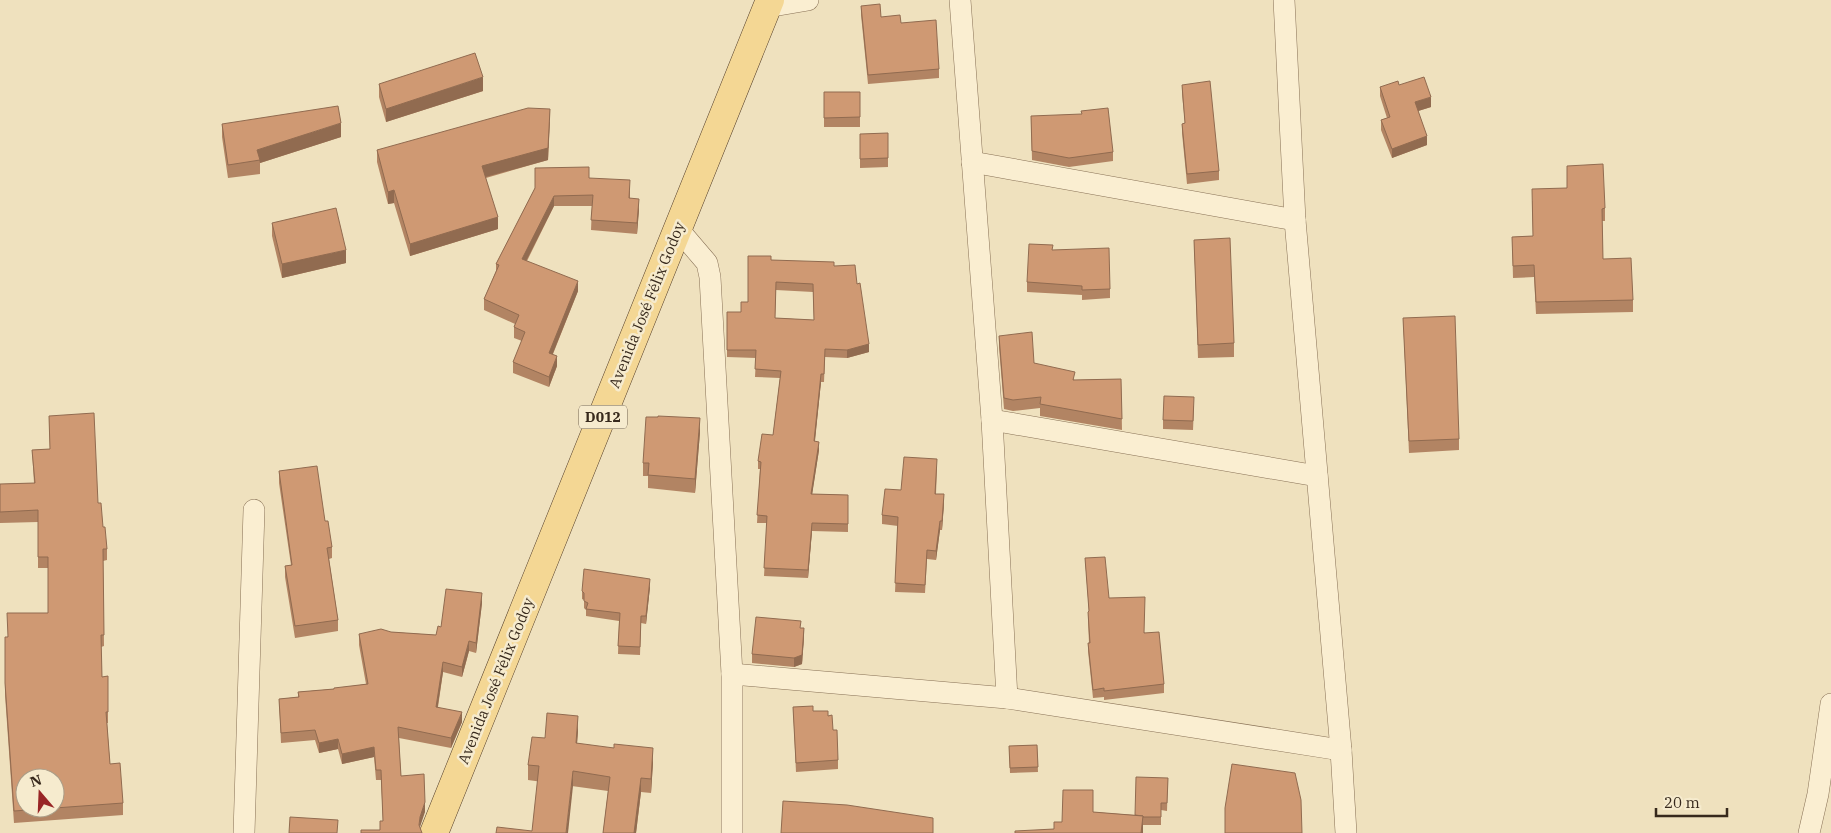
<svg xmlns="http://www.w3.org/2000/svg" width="1831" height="833" viewBox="0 0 1831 833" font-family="'IBM Plex Serif',serif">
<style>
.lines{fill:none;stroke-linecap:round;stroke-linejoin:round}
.street-casing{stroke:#887156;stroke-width:22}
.primary-casing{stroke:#553f2b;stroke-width:29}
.street{stroke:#faeed1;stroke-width:21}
.primary{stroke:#f4d794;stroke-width:28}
.wall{fill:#b28463;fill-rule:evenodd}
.shaded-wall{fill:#916b50}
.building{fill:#cf9973;stroke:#916b50;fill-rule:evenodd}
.labels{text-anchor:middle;stroke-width:5;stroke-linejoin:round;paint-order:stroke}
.shield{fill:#f6ebce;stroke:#706351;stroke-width:1}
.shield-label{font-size:14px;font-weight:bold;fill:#37291c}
.street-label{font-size:15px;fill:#37291c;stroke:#f6ebce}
</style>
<rect width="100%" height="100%" fill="#efe1be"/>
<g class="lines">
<g class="street-casing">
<g id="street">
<polyline points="960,0 992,420 1007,698"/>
<polyline points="1284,0 1295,220 1341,750 1346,833"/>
<polyline points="767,7 808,0"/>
<polyline points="972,162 1295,220"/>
<polyline points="678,229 707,263 710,277 732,674 732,833"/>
<polyline points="992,420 1317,476"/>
<polyline points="732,674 1007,698 1341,750"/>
<polyline points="244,833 254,510"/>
<polyline points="1809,833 1818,794 1831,704"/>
</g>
</g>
<g class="primary-casing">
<polyline id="primary" points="434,833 770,0"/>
</g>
<use href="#street" class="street"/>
<use href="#primary" class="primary"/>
</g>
<g class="wall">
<polygon points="861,6 881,17 901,23 939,69 939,78 868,84 861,15"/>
<polygon points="379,84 483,91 386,122 379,97"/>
<polygon points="1182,85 1219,171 1219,180 1187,184 1182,133 1182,124 1185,123 1182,94"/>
<polygon points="1399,85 1431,107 1418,111 1427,145 1392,158 1381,130 1381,120 1387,118 1380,96 1380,87"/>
<rect x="824" y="92" width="36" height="35"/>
<polygon points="1031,116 1113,152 1113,161 1069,167 1032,160"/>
<polygon points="550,122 548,160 486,178 498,229 410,256 394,203 388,204 377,162 377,150"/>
<polygon points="222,124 341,137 260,163 260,174 228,178 222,137"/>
<polygon points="860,134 888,158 888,167 860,168"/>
<polygon points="589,178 630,191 630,198 639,209 637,234 591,230 592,206 554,206 527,261 578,291 553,354 557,366 549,387 513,373 513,362 522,341 514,338 514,327 515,324 484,310 484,299 496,271 496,264 535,188"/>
<polygon points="1532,201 1605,208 1605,221 1602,221 1603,259 1633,300 1633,312 1536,314 1534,277 1513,278 1512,237 1533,236"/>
<polygon points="272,223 346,263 282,278 272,236"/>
<polygon points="1194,240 1234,343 1234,357 1198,358"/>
<polygon points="1053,250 1110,289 1110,298 1082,300 1082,295 1027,292 1027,282"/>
<path d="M771 260 834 266 857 284 869 352 847 358 825 357 824 382H821L815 441 819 450 812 494 848 495V532L812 531 808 578 764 576 767 523H757L760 469H758V461L773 435 780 378 755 377 756 358 727 357V312H741L748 302ZM776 290 813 292 814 320 775 318Z"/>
<polygon points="1403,318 1459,439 1459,450 1409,453"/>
<polygon points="999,336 1034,363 1075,380 1121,379 1122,430 1040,416 1040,408 1013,411 1004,409 999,347"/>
<polygon points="1194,406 1193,430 1163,429 1163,420"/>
<polygon points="49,416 98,503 107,549 107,560 103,561 104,646 101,647 102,677 108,676 108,723 107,723 110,764 123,803 123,815 14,823 5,695 5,637 7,637 48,613 48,568 38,568 38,522 0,523 0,484 34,483 32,450 50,449"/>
<polygon points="700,432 695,493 648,488 648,476 643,476 643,463"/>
<polygon points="937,468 936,494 944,503 942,530 940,530 936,560 927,559 925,593 895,592 898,526 882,524 882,515 901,490"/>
<polygon points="279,471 325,521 332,547 332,558 329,559 338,620 338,631 295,638 285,577 285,566 291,565 279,483"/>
<polygon points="1085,558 1109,598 1145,633 1164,684 1164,693 1104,700 1104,697 1093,698 1088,651 1088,643 1089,643 1088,620 1088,612 1089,612"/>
<polygon points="650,587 646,624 641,623 640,655 618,654 619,621 586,616 586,610 584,608 584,600 582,599 582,591"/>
<polygon points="482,603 476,653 469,651 462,677 443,672 438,707 462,722 451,748 399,738 401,776 425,812 380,830 383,821 381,780 376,780 374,757 342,764 338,749 319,753 315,740 281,743 279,699 298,697 298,692 334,689 366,684 359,645 359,634 391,632 436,635 441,627"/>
<polygon points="801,628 804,637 802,664 794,667 752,663 752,654"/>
<polygon points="793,707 813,711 828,716 833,730 838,760 838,769 796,772"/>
<polygon points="578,731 577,743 653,762 651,793 641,792 636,833 603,833 608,791 528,780 528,765 545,738"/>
<polygon points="1037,745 1038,772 1010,773 1009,746"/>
<polygon points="1168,778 1167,811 1161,810 1161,825 1143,825 1143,833 1015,833 1054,829 1062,822 1093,812 1135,815"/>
</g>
<g class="shaded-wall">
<polygon points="483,77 483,91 386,122 386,109"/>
<polygon points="1431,97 1431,107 1415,112 1415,102"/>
<polygon points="550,109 548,160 482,178 482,166"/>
<polygon points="341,123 341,137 260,163 257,150"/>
<polygon points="1427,136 1427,145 1392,158 1392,149"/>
<polygon points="394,190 394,203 388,204 388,192"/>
<polygon points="554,196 554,206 522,269 522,259"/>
<polygon points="639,199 639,209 637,234 637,223"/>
<polygon points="498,217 498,229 410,256 410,244"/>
<polygon points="346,250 346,263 282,278 282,264"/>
<polygon points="578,281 578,291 549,363 549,353"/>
<polygon points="869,344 869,352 847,358 847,350"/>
<polygon points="557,356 557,366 549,387 549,377"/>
<polygon points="821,374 821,382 814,449 814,441"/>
<polygon points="700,418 700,432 695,493 695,479"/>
<polygon points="819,442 819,450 811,502 811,494"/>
<polygon points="944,494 944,503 942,530 942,521"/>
<polygon points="940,521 940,530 936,560 936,551"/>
<polygon points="812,523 812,531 808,578 808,570"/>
<polygon points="650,579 650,587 646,624 646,616"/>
<polygon points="482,593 482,603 476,653 476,643"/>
<polygon points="804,628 804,637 802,664 794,667 794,658"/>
<polygon points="469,641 469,651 462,677 462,667"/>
<polygon points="443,662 443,672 436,717 436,707"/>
<polygon points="462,712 462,722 451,748 451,738"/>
<polygon points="578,716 578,731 576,757 576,743"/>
<polygon points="338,739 338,749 319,753 319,743"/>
<polygon points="374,747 374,757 342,764 342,754"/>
<polygon points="653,748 653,762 651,793 651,779"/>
<polygon points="573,771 573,786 568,833 566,833"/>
<polygon points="641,778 641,792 636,833 634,833"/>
<polygon points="425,802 425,812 420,827 419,825 420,817"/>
<polygon points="1143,816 1143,833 1141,833"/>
</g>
<g class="building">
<polygon points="880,4 881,17 900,15 901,23 936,20 939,69 868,75 861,6"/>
<polygon points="475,53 483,77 386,109 379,84"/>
<polygon points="1424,77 1431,97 1415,102 1427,136 1392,149 1381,120 1390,117 1380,87 1398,81 1399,85"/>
<polygon points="1210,81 1219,171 1187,174 1182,124 1185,123 1182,85"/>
<polygon points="824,92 860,92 860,117 824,118"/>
<polygon points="338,106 341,123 257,150 260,160 228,165 222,124"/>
<polygon points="528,108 550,109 548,148 482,166 498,217 410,244 394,190 388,192 377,150"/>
<polygon points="1108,108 1113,152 1069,158 1032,151 1031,116 1082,114 1081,111"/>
<polygon points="888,133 888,158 860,159 860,134"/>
<polygon points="1603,164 1605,208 1602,209 1603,259 1631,258 1633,300 1536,302 1534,265 1513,266 1512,237 1533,236 1532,189 1567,188 1567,166"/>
<polygon points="589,167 589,178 630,180 629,198 639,199 637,223 591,220 593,195 554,196 522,259 578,281 549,353 557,356 549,377 513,362 525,332 514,327 519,315 484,299 499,265 496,264 535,188 535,168"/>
<polygon points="336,208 346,250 282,264 272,223"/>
<polygon points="1230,238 1234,343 1198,345 1194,240"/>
<polygon points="1029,244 1053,245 1052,250 1109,248 1110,289 1082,290 1082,286 1027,282"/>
<path d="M748 256H771V260L834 262V266L855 265 857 284 860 283 869 344 847 350 825 349 824 374H821L814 441 819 442 811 494 848 495V524L812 523 808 570 764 568 767 516 757 515 761 462 758 461 762 434 773 435 781 371 755 369 756 350H727V312H741V302H748ZM776 282 813 284 814 320 775 318Z"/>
<polygon points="1455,316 1459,439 1409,441 1403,318"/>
<polygon points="1032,332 1034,363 1075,372 1073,380 1121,379 1122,419 1040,404 1041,397 1013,400 1004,398 999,336"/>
<polygon points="1164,396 1194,397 1193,421 1163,420"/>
<path d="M94 413 98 503H101L103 527H105L107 549H103L104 635H101L102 677 108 676V712H106L110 764 120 763 123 803 14 811 5 683V637H8L7 613H48V557H38V510L0 512V484L35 483 32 450 50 449 49 416ZM25 778H55V808H25Z"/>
<polygon points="658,416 700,418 695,479 648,475 649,463 643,463 646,417 658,417"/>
<polygon points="904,457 937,459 935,494 944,494 942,521 940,521 936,551 927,550 925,585 895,583 898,517 882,515 885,489 901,490"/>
<polygon points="317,466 325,521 328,521 332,547 327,548 338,620 295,626 285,566 292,565 279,471"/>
<polygon points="1105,557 1109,598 1145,597 1144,633 1159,632 1164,684 1104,691 1104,688 1093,690 1088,643 1090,643 1088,612 1089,611 1085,558"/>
<polygon points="584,569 650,579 646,616 641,616 640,647 618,646 620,613 586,609 588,603 584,601 584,593 582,591"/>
<polygon points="446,589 482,593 476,643 469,641 462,667 443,662 436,707 462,712 451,738 398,727 401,776 424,774 425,802 420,817 419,825 422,833 361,833 361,830 380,830 380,821 383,821 381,770 376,770 374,747 342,754 338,739 319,743 315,730 281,733 279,699 299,697 298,692 334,689 334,688 368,684 359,634 381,629 391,632 436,635 438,626 441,627"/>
<polygon points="756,617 801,621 800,628 804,628 802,655 794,658 752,654"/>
<polygon points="813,706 813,711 828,711 828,716 832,715 833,730 837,730 838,760 796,763 793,707"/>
<polygon points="547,713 578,716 576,743 614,748 614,744 653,748 651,779 641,778 634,833 603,833 610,777 573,771 566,833 496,833 497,827 532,831 539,766 528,765 532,737 545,738"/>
<polygon points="1037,745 1038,767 1010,768 1009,746"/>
<polygon points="1232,764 1295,773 1301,800 1302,833 1225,833 1225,808"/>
<polygon points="1136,777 1168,778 1167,803 1161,803 1161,817 1143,817 1143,816 1135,815"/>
<polygon points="1063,790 1093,790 1093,812 1143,816 1141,833 1015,833 1015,831 1054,829 1054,822 1062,822"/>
<polygon points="783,801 847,805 933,818 933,833 781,833"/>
<polygon points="290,817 338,820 337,833 289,833"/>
</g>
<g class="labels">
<rect class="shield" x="579" y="405.5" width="48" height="23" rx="4"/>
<g class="shield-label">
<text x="603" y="422">D012</text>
</g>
<g class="street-label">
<text transform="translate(647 305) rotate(-68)" y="5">Avenida José Félix Godoy</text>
<text transform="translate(496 681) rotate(-68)" y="5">Avenida José Félix Godoy</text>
</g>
</g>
<g transform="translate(40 793) rotate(341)"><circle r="24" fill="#f6ebce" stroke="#aa9d87"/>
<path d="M0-4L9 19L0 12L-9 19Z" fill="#982525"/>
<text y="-8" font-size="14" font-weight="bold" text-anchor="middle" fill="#37291c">N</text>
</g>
<path d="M1656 808v8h71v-8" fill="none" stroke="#37291c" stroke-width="2.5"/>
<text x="1664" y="808" font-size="15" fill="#37291c" stroke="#f6ebce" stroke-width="4" paint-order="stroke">20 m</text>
</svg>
